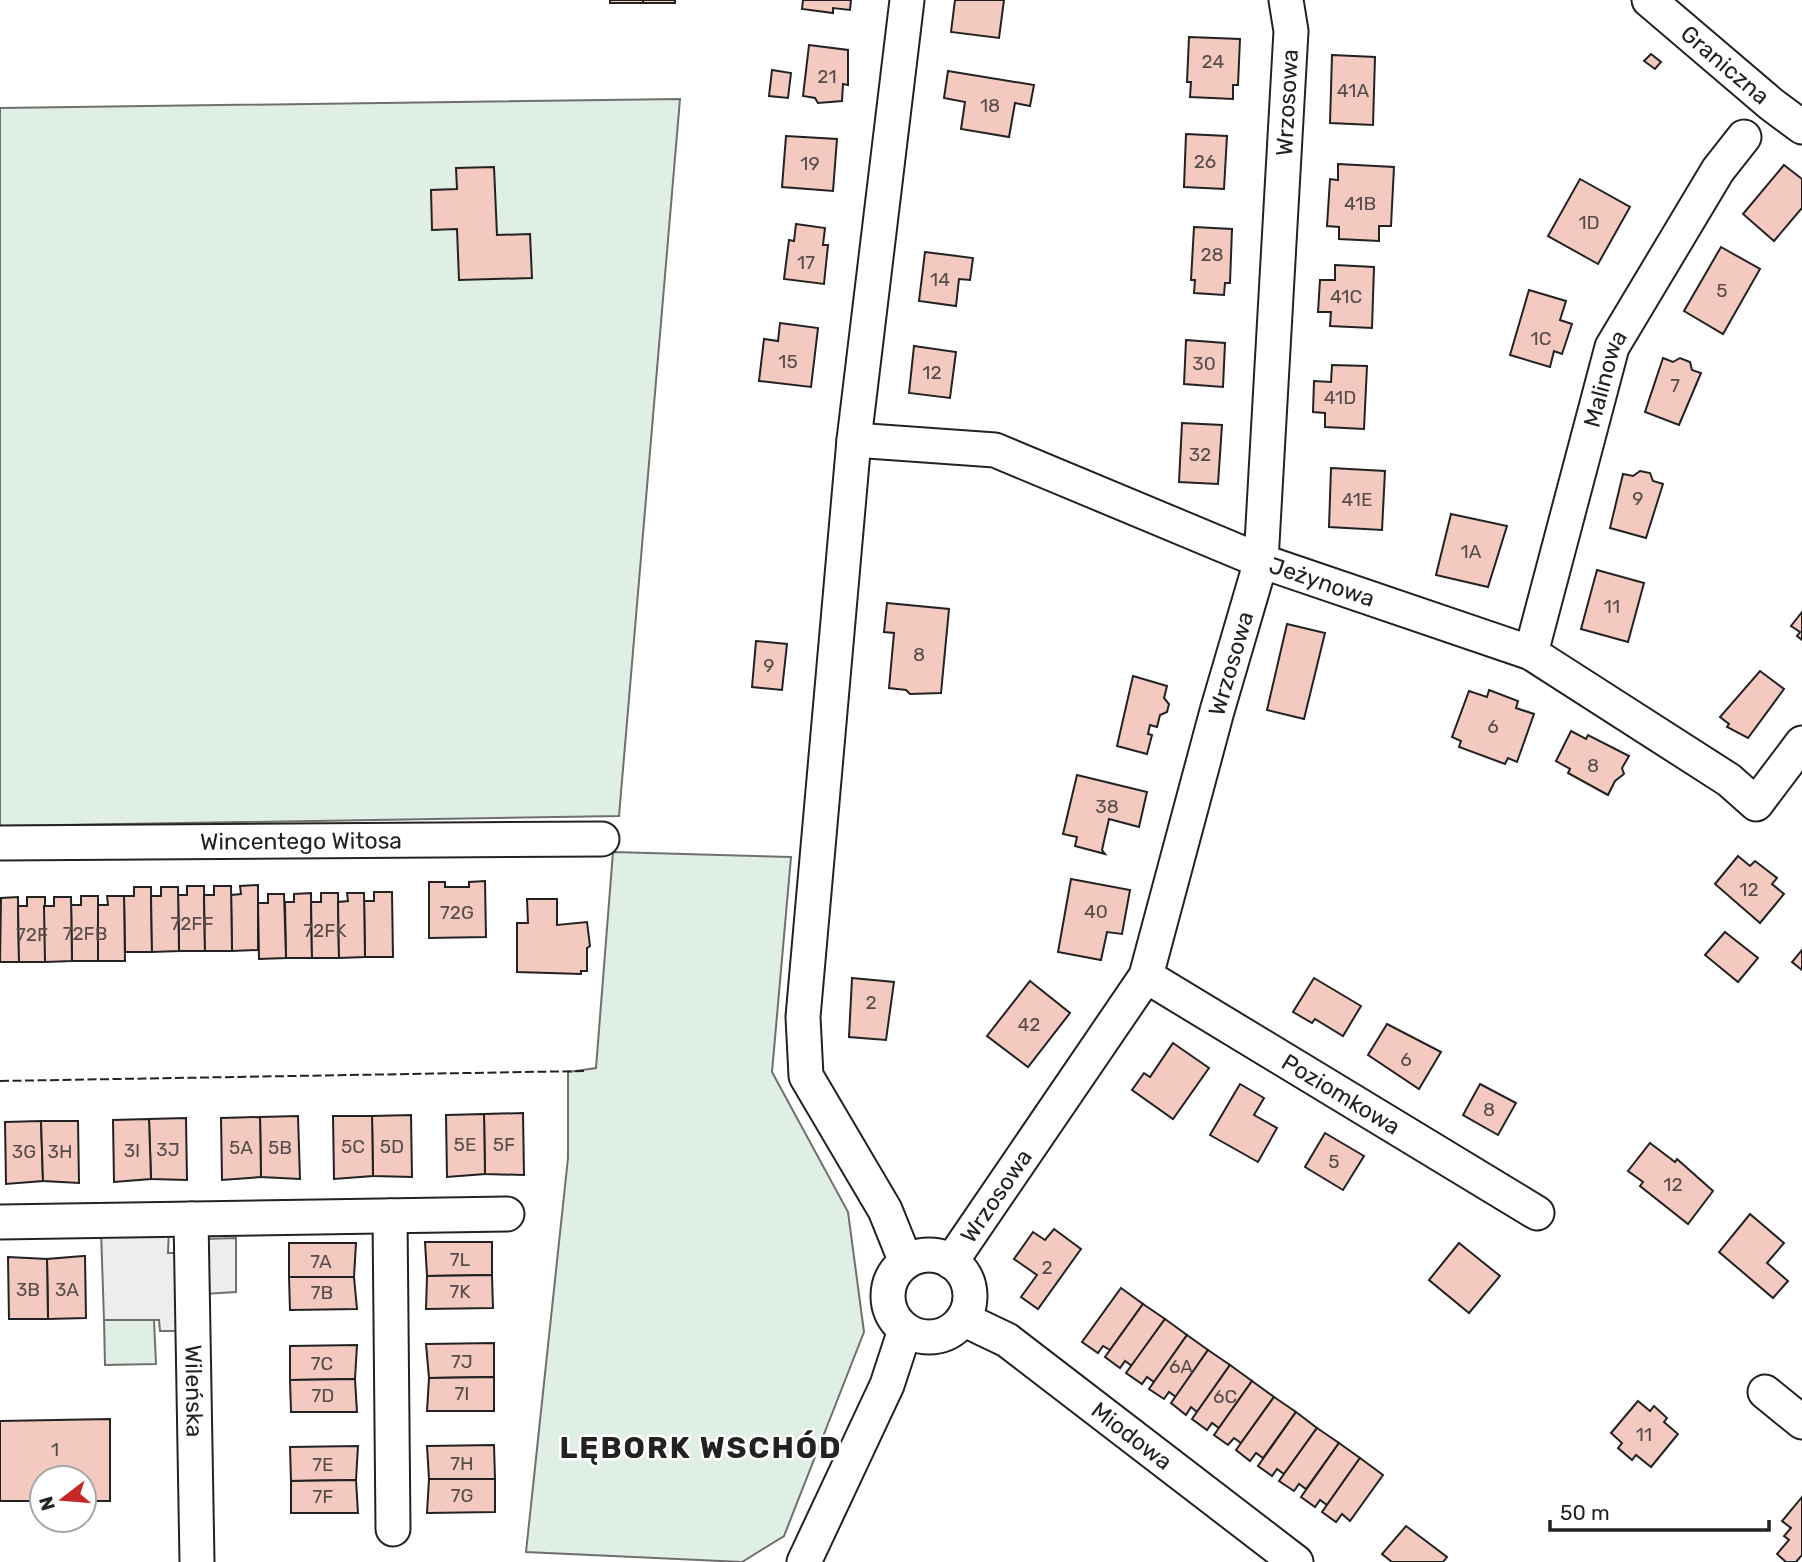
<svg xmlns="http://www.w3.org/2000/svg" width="1802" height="1562" viewBox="0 0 1802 1562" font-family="Rubik,sans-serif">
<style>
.green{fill:#e0efe3;stroke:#6f6f6f;stroke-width:2}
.parking{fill:#ededed;stroke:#6f6f6f;stroke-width:2}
.building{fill:#f3c9c0;stroke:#222;stroke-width:2}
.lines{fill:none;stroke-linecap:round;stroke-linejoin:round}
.minor-casing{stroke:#222;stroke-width:37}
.minor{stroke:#fff;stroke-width:33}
.fence{stroke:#222;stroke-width:2;stroke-dasharray:9 3.5;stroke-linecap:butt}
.labels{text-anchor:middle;stroke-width:5;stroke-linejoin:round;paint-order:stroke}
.number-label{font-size:19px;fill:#564c4a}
.street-label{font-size:23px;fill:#222;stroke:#fff}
.district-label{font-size:30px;font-weight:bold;letter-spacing:2px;fill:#222;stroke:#fff}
</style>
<rect width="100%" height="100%" fill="#fff"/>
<g class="green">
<polygon points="680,99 619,816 0,826 0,108"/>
<polygon points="613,852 791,857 772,1072 848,1212 864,1332 784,1536 742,1562 526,1552 568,1158 568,1072 596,1068"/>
<polygon points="104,1320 154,1320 156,1364 105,1365"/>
</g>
<g class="parking">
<polygon points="169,1229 168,1253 180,1253 182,1331 160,1331 159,1320 104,1320 101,1231"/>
<polygon points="236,1238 236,1292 205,1294 204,1239"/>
</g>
<g class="building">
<rect x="610" y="0" width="33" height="3"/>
<rect x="643" y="0" width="32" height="3"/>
<polygon points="803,0 851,0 850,10 833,8 833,13 802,9"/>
<polygon points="955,0 1004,0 999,38 951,32"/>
<polygon points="1189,37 1240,39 1238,85 1233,85 1233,99 1190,97 1191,82 1187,82"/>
<polygon points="809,45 848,50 848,85 843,84 842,101 818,103 815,98 803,96"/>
<polygon points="1651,54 1661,62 1655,69 1644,61"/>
<polygon points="1332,55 1375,57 1373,125 1330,123"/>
<polygon points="772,70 791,73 788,98 769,96"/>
<polygon points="948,71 1034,85 1030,106 1015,103 1009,137 961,129 965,102 944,98"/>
<polygon points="1186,134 1227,136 1224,189 1184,187"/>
<polygon points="786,136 837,139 833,191 782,187"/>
<polygon points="1338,164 1394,167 1391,226 1379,226 1379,241 1339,239 1339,227 1327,226 1330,179 1338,180"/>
<polygon points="1784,165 1802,179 1802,208 1774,241 1743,214"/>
<polygon points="494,167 497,235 530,234 532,278 459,280 457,229 432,230 431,190 457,189 456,168"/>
<polygon points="1580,179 1630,207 1598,264 1548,236"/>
<polygon points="796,224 825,228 823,245 828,245 824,284 784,279 789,240 794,241"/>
<polygon points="1194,227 1232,229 1230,283 1225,283 1224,295 1194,293 1195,280 1191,280"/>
<polygon points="1721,247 1760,269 1723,334 1684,311"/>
<polygon points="925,252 973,258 970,280 959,279 956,306 919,301"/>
<polygon points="1335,265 1374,267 1372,328 1330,326 1331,312 1318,312 1320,280 1335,280"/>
<polygon points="1529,290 1566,301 1560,320 1572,324 1562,354 1554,351 1550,367 1510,355"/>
<polygon points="780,323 818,328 811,387 759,381 764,339 778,341"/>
<polygon points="1186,340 1225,343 1223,387 1184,384"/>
<polygon points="914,346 956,352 950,398 909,393"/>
<polygon points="1663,358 1673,362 1680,358 1690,362 1692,370 1701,373 1679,425 1645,412"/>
<polygon points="1332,365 1367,366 1364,429 1325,427 1325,413 1313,412 1314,381 1331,382"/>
<polygon points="1182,423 1222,425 1218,484 1179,482"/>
<polygon points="1331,468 1385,471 1382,530 1329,527"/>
<polygon points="1640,471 1650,473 1653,481 1663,484 1646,538 1610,528 1623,474 1633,476"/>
<polygon points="1451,514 1507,526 1488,587 1436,575"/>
<polygon points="1597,570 1644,583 1628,642 1581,629"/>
<polygon points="887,603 949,609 941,693 910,694 906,690 889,688 894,633 884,632"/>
<polygon points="1802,612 1802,640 1797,636 1800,632 1791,626"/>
<polygon points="1287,624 1325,633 1304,719 1267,710"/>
<polygon points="756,641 787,644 782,690 752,687"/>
<polygon points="1760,671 1784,689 1748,738 1727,727 1729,724 1720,717"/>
<polygon points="1133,676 1167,686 1164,698 1169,704 1167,712 1160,715 1157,727 1150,725 1148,734 1152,735 1147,754 1117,746"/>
<polygon points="1489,690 1518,701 1516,708 1534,714 1517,762 1508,758 1505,764 1459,747 1461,741 1452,737 1469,691 1487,697"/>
<polygon points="1571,731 1586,739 1588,735 1629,756 1622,768 1624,774 1615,781 1608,795 1568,773 1570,769 1556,761"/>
<polygon points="1077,775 1147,792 1139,827 1109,819 1102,850 1105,854 1075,846 1077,837 1063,834"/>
<polygon points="1738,856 1750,866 1755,861 1777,878 1772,884 1784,894 1760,923 1715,884"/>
<polygon points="1071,879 1130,890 1122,934 1107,932 1101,960 1058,952"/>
<polygon points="485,881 486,937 429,938 429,882 445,882 445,887 469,887 469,882"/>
<polygon points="258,885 258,950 232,951 231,895 241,894 240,886"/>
<polygon points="187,886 204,886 205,951 179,951 178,895 187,895"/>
<polygon points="214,886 231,886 232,951 205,951 204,895 214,895"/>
<polygon points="134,887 151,887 152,952 125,952 124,896 134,896"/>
<polygon points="161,887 178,887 179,951 152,952 151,896 161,896"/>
<polygon points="374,892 392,892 393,957 365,957 364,901 374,901"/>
<polygon points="311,893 312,958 286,958 285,902 294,902 294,894"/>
<polygon points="321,893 338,893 339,958 312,958 311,902 321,902"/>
<polygon points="347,893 364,893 365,957 339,958 338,902 348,901"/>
<polygon points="268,894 284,894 286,958 259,959 258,903 268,903"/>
<polygon points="81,896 98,896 98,961 72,961 71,905 81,905"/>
<polygon points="107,896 124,896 125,961 98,961 98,905 108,905"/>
<polygon points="18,897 19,962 0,962 1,898"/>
<polygon points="27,897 45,897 45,962 19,962 18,906 27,906"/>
<polygon points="54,897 71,897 72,961 45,962 44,906 54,906"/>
<polygon points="527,899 557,899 557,925 587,922 590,946 587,948 587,971 581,971 581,974 517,972 517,923 528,923"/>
<polygon points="1725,932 1758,958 1738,982 1705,955"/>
<polygon points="1802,950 1802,970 1792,962"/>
<polygon points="852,978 894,982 886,1040 849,1037"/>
<polygon points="1314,978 1361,1006 1343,1036 1315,1019 1312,1023 1293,1012"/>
<polygon points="1030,981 1070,1013 1028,1067 987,1036"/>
<polygon points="1387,1024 1441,1052 1419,1089 1368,1055"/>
<polygon points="1173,1043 1209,1068 1173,1119 1132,1090 1144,1073 1150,1077"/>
<polygon points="1240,1084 1264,1098 1254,1115 1277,1128 1258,1162 1210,1135"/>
<polygon points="1480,1084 1516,1103 1498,1135 1463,1115"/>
<polygon points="523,1113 524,1175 485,1174 484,1114"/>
<polygon points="484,1114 485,1174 447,1177 446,1115"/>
<polygon points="411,1115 412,1177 373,1176 372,1116"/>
<polygon points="298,1116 300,1179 261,1177 260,1117"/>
<polygon points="333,1116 372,1116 373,1176 334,1179"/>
<polygon points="260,1117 261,1177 222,1180 221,1118"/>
<polygon points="186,1118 187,1180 151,1179 149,1119"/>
<polygon points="149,1119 151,1179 114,1182 113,1120"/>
<polygon points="41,1121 43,1181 6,1184 5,1122"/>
<polygon points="41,1121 78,1121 79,1183 43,1181"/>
<polygon points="1325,1133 1364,1156 1343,1190 1305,1167"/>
<polygon points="1650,1143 1675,1162 1677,1159 1713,1191 1688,1224 1640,1186 1643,1182 1628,1171"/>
<polygon points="1750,1214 1784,1243 1767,1263 1788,1281 1773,1298 1719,1252"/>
<polygon points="1054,1229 1081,1249 1038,1309 1021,1297 1037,1275 1014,1259 1033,1232 1045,1240"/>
<polygon points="425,1242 492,1242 492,1275 427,1276"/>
<polygon points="289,1243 356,1243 354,1277 289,1277"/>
<polygon points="1459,1243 1500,1276 1469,1313 1429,1280"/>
<polygon points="83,1256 85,1256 86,1318 48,1319 47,1259"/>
<polygon points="8,1257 47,1259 48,1319 9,1319"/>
<polygon points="492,1275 493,1308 426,1309 427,1276"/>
<polygon points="289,1277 354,1277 357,1309 290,1310"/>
<polygon points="1121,1288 1143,1304 1110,1350 1103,1346 1098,1353 1082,1342"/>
<polygon points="1143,1304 1165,1319 1132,1366 1125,1361 1120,1368 1105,1357"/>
<polygon points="1165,1319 1187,1335 1154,1382 1147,1377 1142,1384 1126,1373"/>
<polygon points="1187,1335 1208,1350 1176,1397 1169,1392 1164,1399 1149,1389"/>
<polygon points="494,1343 494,1377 429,1378 426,1344"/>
<polygon points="357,1345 355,1379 290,1380 290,1346"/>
<polygon points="1208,1350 1230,1365 1197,1412 1191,1407 1186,1415 1171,1403"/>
<polygon points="1230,1365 1252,1381 1219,1428 1212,1423 1207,1430 1192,1419"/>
<polygon points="494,1377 494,1411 427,1411 429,1378"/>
<polygon points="355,1379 357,1412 291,1412 290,1380"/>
<polygon points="1252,1381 1274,1397 1241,1443 1234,1438 1228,1445 1214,1435"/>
<polygon points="1274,1397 1296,1412 1263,1458 1256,1453 1250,1461 1236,1450"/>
<polygon points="1638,1401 1650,1411 1654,1406 1667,1418 1664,1422 1678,1434 1651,1467 1636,1455 1632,1460 1618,1448 1622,1443 1611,1433"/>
<polygon points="1296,1412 1317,1428 1284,1474 1277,1469 1272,1476 1258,1466"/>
<polygon points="110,1419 110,1501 84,1501 84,1478 42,1478 42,1501 0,1501 0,1421"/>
<polygon points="1317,1428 1339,1443 1306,1489 1299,1484 1294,1491 1279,1481"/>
<polygon points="1339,1443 1360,1458 1327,1505 1320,1500 1315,1507 1301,1497"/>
<polygon points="494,1445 495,1479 429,1479 427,1446"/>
<polygon points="358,1446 356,1480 291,1481 290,1447"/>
<polygon points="1360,1458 1383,1475 1350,1521 1342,1514 1336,1522 1322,1512"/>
<polygon points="429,1479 495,1479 495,1512 427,1513"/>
<polygon points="356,1480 358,1513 291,1513 291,1481"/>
<polygon points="1802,1497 1802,1555 1796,1562 1786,1562 1777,1554 1789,1540 1784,1536 1791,1528 1782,1521"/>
<polygon points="1406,1526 1447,1557 1443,1562 1392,1562 1382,1554"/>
</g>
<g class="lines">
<g class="minor-casing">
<g id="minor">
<path id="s1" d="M1649 0 1771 104 1802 127"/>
<path id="s2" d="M854 440 995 450 1261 561 1531 653 1729 780 1756 804 1802 743"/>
<path id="s3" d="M1531 653 1612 347 1718 170 1744 137"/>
<path id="s4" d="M0 843 602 839"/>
<path id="s5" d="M1146 976 1537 1213"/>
<polyline points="390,1216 393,1529"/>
<path id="s6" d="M191 1219 197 1562"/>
<polyline points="0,1222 507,1214"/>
<circle cx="929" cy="1296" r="41"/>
<polyline points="906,1262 885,1210 806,1076 803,1017 854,440 907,0"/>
<path id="s7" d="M951 1262 1146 976 1217 711 1261 561 1291 31 1286 0"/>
<path id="s8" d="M963 1319 1007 1340 1296 1562"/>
<polyline points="1765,1392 1802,1422"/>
<polyline points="804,1562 887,1385 905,1330"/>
</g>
</g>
<use href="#minor" class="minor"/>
<polyline class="fence" points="0,1081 585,1071"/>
</g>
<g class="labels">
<g class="number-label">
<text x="1213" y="68">24</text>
<text x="827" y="83">21</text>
<text x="1353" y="97">41A</text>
<text x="990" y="112">18</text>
<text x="1205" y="168">26</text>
<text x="810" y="170">19</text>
<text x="1360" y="210">41B</text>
<text x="1589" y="229">1D</text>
<text x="1212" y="261">28</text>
<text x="806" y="269">17</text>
<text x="940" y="286">14</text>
<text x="1722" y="297">5</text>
<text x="1346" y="303">41C</text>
<text x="1541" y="345">1C</text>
<text x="788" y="368">15</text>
<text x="1204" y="370">30</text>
<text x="932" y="379">12</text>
<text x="1675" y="392">7</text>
<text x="1340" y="404">41D</text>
<text x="1200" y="461">32</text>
<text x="1638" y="505">9</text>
<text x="1357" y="506">41E</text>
<text x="1471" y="558">1A</text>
<text x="1612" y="613">11</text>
<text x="919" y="661">8</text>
<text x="769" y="672">9</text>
<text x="1493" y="733">6</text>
<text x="1593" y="772">8</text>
<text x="1107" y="813">38</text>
<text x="1749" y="896">12</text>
<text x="1096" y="918">40</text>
<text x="457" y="919">72G</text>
<text x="192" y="930">72FF</text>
<text x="325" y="937">72FK</text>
<text x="85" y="940">72FB</text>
<text x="32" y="941">72F</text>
<text x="871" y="1009">2</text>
<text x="1029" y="1031">42</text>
<text x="1406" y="1066">6</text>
<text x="1489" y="1116">8</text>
<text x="465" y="1151">5E</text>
<text x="504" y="1151">5F</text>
<text x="353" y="1153">5C</text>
<text x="392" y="1153">5D</text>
<text x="241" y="1154">5A</text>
<text x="280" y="1154">5B</text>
<text x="168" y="1156">3J</text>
<text x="132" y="1157">3I</text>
<text x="24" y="1158">3G</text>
<text x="60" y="1158">3H</text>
<text x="1334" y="1168">5</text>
<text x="1673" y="1191">12</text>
<text x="460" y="1266">7L</text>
<text x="321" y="1268">7A</text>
<text x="1047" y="1274">2</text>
<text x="28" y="1296">3B</text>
<text x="67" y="1296">3A</text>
<text x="460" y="1298">7K</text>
<text x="322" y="1299">7B</text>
<text x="462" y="1368">7J</text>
<text x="322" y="1370">7C</text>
<text x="1181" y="1373">6A</text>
<text x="462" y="1400">7I</text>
<text x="323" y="1402">7D</text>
<text x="1225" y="1403">6C</text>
<text x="1644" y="1441">11</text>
<text x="55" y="1456">1</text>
<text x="462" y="1470">7H</text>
<text x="323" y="1471">7E</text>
<text x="462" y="1502">7G</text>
<text x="323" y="1503">7F</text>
</g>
<g class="street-label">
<text dy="8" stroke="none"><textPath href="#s1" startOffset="100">Graniczna</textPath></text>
<text dy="8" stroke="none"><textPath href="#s7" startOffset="1236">Wrzosowa</textPath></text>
<text dy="8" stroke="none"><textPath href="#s3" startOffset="284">Malinowa</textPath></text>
<text dy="8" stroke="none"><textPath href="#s2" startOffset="494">Jeżynowa</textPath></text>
<text dy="8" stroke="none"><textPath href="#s7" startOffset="670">Wrzosowa</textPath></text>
<text dy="8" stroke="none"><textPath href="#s4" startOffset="301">Wincentego Witosa</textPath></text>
<text dy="8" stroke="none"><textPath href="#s5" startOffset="228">Poziomkowa</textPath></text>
<text dy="8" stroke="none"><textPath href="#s7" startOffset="80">Wrzosowa</textPath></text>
<text dy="8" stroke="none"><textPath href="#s6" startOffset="172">Wileńska</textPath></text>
<text dy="8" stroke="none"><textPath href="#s8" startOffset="206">Miodowa</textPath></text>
</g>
<g class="district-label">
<text x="701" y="1458">LĘBORK WSCHÓD</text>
</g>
</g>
<g transform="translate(63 1499) rotate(254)"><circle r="33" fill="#ffffff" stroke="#a7a7a7" stroke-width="2"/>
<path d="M0-5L12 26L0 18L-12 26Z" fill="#c62828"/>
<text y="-10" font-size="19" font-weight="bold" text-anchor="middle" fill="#222222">N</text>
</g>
<path d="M1550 1520v10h219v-10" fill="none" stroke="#222222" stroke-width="3.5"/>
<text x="1560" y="1520" font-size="21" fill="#222222" stroke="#ffffff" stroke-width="5" paint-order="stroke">50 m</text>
</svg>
